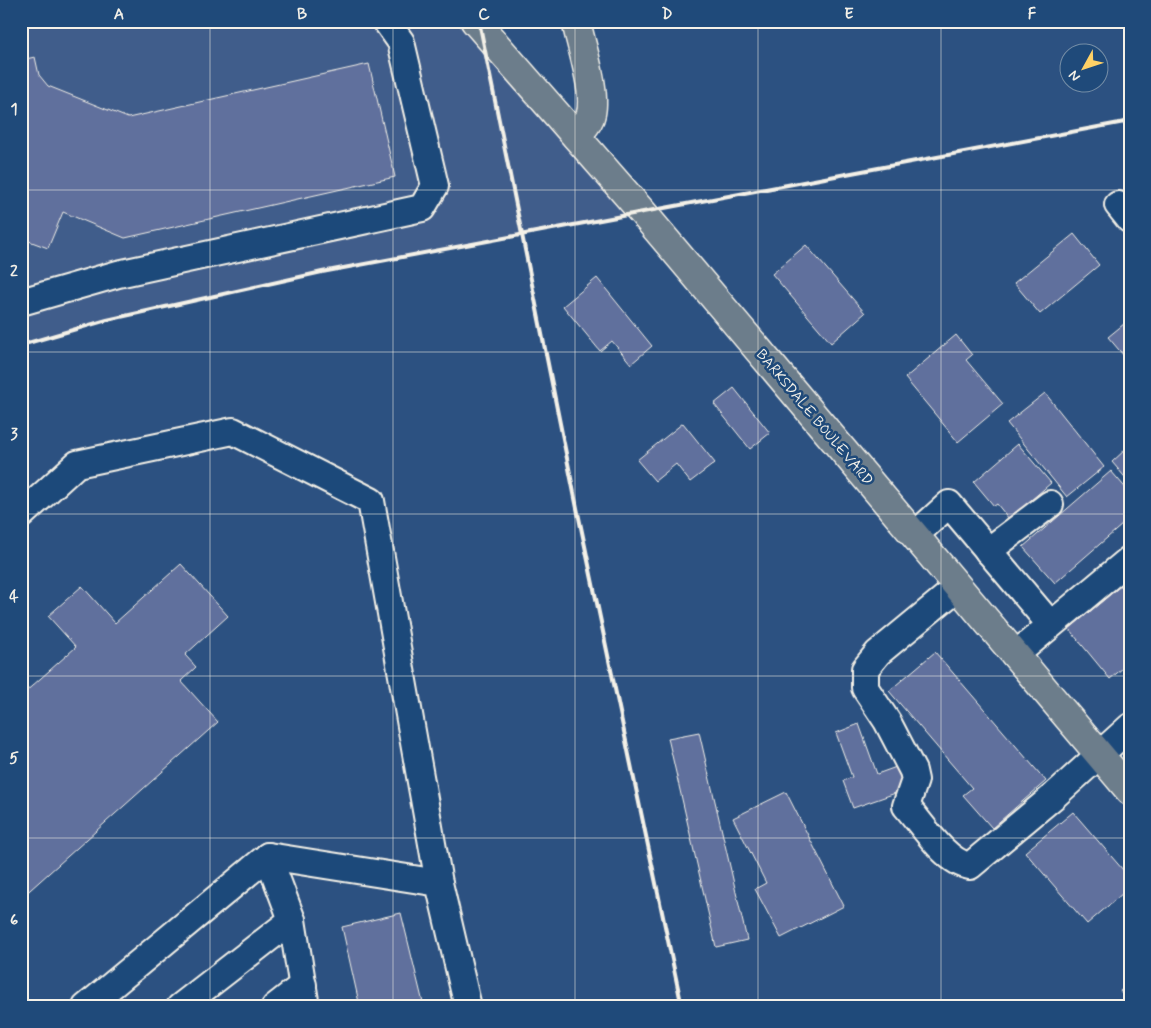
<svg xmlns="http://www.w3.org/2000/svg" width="1151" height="1028" viewBox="0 0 1151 1028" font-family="Mynerve,sans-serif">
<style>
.built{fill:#405d8b}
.building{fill:#616f9d;stroke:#f4f1e8}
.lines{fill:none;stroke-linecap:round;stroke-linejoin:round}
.minor-casing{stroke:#f4f1e8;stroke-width:30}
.major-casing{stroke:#f4f1e8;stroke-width:31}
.minor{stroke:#1f4a7a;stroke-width:26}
.major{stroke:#6c7d8b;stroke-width:28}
.rail{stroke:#f4f1e8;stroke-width:4}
.grid{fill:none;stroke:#f4f1e8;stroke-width:1;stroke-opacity:0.55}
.labels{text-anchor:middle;stroke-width:5;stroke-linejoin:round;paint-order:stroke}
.street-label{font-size:15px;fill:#f4f1e8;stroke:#1f4a7a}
.neatline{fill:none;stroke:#f4f1e8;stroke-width:2}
.grid-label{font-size:16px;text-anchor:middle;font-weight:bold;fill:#f4f1e8}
</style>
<rect width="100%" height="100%" fill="#2c5181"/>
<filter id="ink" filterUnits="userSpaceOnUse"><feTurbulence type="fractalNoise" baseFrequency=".02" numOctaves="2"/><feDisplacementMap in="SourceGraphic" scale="10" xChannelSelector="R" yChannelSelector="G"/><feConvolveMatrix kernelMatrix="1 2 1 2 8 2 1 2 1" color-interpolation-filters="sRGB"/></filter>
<g filter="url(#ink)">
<polygon class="built" points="21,21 475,21 643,213 322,272 218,293 107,320 21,345"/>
<g class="building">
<polygon points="35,57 39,75 48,86 128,118 369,64 395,177 125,238 63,212 48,248 21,238 21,60"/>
<polygon points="1074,234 1099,265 1040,314 1014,283"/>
<polygon points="806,245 865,313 831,343 772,274"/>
<polygon points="597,278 652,346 631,364 612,341 600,351 563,306"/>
<polygon points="1130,319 1130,363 1108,337"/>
<polygon points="956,335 972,355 966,360 1003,404 958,442 905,378"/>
<polygon points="734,388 770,433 750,449 714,404"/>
<polygon points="1045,393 1104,467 1067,497 1007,423"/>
<polygon points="683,423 715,463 690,482 676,464 655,481 637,460"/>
<polygon points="1018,444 1051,483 1009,519 997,504 994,506 974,482"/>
<polygon points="1126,449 1130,453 1130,483 1112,462"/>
<polygon points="1111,471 1130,493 1130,518 1055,583 1023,547"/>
<polygon points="181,564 228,616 185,655 196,667 181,681 218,722 21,898 21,692 23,694 76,647 48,616 82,586 115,623"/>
<polygon points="1130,578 1130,662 1110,679 1069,629"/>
<polygon points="935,652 1046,781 992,828 963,795 972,788 889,691"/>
<polygon points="859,724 877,774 899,766 907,789 853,808 843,781 852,777 836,733"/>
<polygon points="699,732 747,940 716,947 668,738"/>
<polygon points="786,792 844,906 781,938 755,889 766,883 733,818"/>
<polygon points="1073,812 1130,878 1130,887 1087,924 1025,852"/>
<polygon points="401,913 424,1007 360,1007 342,927"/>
<polygon points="1130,983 1130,1003 1120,991"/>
</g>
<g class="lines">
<g class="minor-casing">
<g id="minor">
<polyline points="1118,205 1130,220"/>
<polyline points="21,302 118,274 422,208 435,186 401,42 386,21"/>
<polyline points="21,515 77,464 233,431 371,501 439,883"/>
<polyline points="915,535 949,504 1050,624"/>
<polyline points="988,551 1050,504"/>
<path d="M958 587 878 653 865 669V688L887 721 913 771 915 780 906 806C922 824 946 863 970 866L1055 795 1130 727"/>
<polyline points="1015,655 1130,559"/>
<polyline points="268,856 292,920 306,1007"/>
<polyline points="86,1007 268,856 439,883 468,1007"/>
<polyline points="180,1007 292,920"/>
<polyline points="275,1007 303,985"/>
</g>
</g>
<g class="major-casing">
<g id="major">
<polyline points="475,21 643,213 1130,791"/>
<path d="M576 21C581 46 598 94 590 117 587 125 581 131 576 136"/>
</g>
</g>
<use href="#minor" class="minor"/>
<use href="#major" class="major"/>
<g class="rail">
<polyline points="479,21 578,513 682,1007"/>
<polyline points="21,345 107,320 322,272 1130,121"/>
</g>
</g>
</g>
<path class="grid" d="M210 21V1007M393 21V1007M575 21V1007M758 21V1007M941 21V1007M21 190H1130M21 352H1130M21 514H1130M21 676H1130M21 838H1130"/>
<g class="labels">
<g class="street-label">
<text transform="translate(815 417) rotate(50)" y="5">BARKSDALE BOULEVARD</text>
</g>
</g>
<rect width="1151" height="1028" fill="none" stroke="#1f4a7a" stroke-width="55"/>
<g transform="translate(1084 68) rotate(230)"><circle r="24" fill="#1f4a7a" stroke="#748da6"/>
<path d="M0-4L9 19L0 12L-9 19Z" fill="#ffd166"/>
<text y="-8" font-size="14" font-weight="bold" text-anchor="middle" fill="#f4f1e8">N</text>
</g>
<rect x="28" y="28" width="1096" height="972" class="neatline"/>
<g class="grid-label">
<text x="119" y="19">A</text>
<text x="302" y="19">B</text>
<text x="484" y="19">C</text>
<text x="667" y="19">D</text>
<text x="849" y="19">E</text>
<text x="1032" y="19">F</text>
<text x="14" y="114">1</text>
<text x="14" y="276">2</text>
<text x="14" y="439">3</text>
<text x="14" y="601">4</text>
<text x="14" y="763">5</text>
<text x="14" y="925">6</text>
</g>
</svg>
